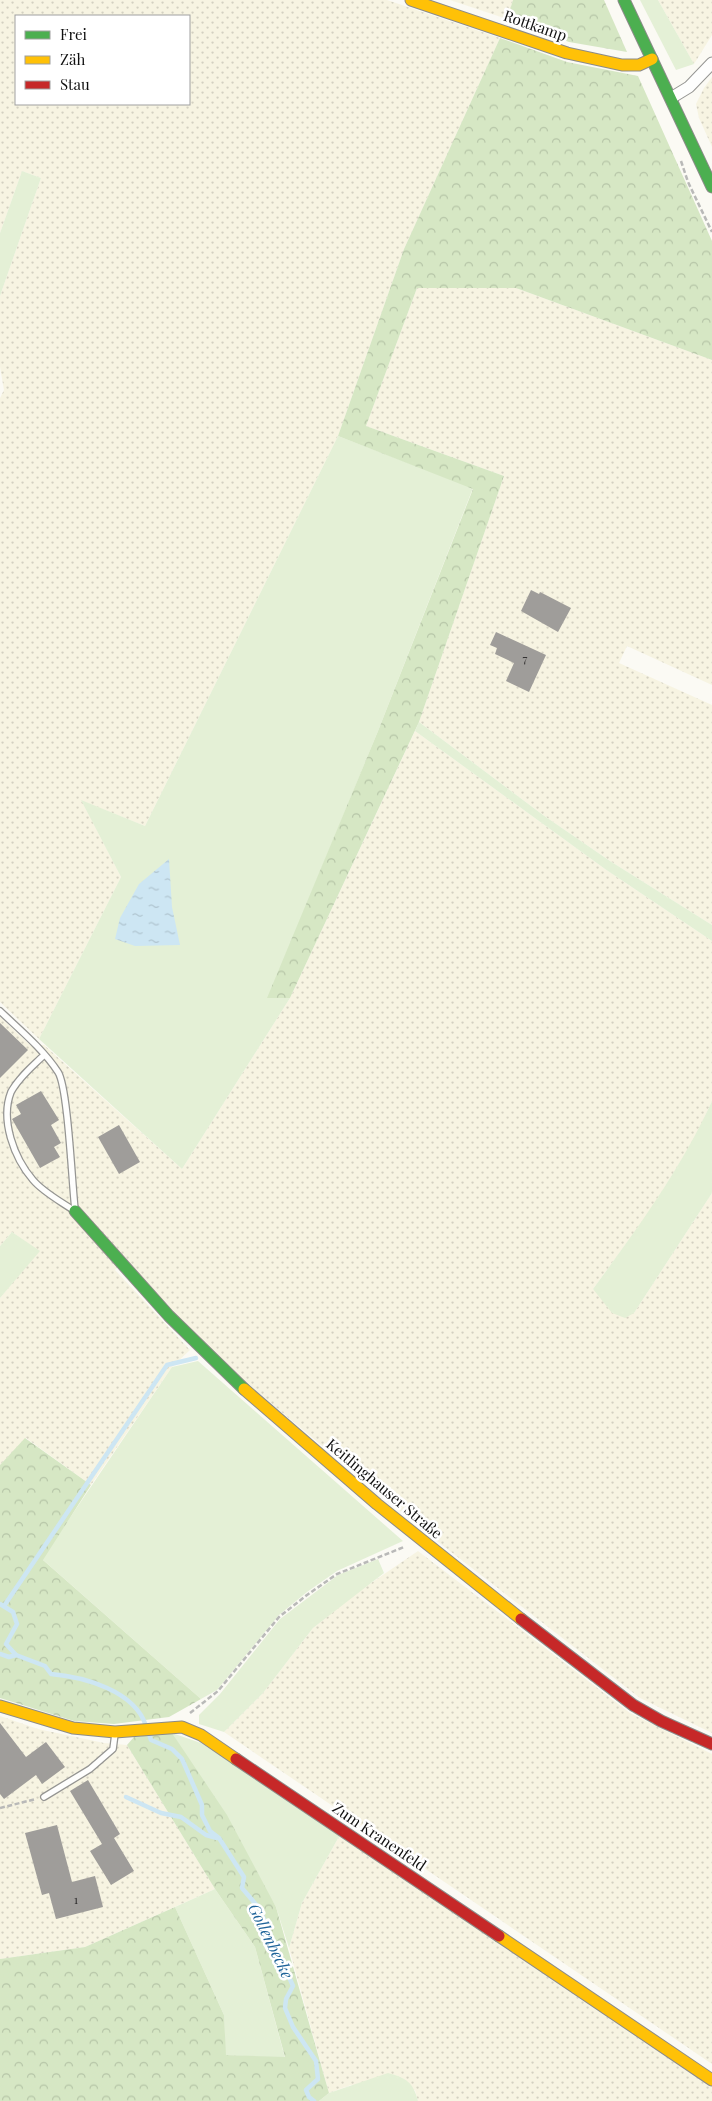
<svg xmlns="http://www.w3.org/2000/svg" width="712" height="2101" viewBox="0 0 712 2101" font-family="'Playfair Display',serif">
<style>
.farmland{fill:url(#farmland-dots);fill-rule:evenodd}
.grass{fill:#e4f0d6}
.forest{fill:url(#forest-crowns)}
.water{fill:url(#water-ripples)}
.lines{fill:none;stroke-linecap:round;stroke-linejoin:round}
.stream{stroke:#cde6f3;stroke-width:4.5}
.building{fill:#9f9d9a}
.lane-casing{stroke:#959592;stroke-width:8}
.street-casing{stroke:#959592;stroke-width:13}
.fast-casing{stroke:#8c8b89;stroke-width:13}
.slow-casing{stroke:#8c8b89;stroke-width:13}
.jam-casing{stroke:#8c8b89;stroke-width:13}
.path{stroke:#b9b9b8;stroke-width:2.5;stroke-dasharray:5 2.5;stroke-linecap:butt}
.lane{stroke:#fefefd;stroke-width:5.5}
.street{stroke:#fefefd;stroke-width:11}
.fast{stroke:#4caf50;stroke-width:11}
.slow{stroke:#ffc107;stroke-width:11}
.jam{stroke:#c62828;stroke-width:11}
.labels{text-anchor:middle;stroke-width:5;stroke-linejoin:round;paint-order:stroke}
.number-label{font-size:12px;fill:#333232}
.street-label{font-size:15px;fill:#0f0f0f;stroke:#fff}
.water-label{font-size:16px;font-style:italic;fill:#1f6499;stroke:#fff}
</style>
<defs>
<pattern id="farmland-dots" width="8" height="8" patternUnits="userSpaceOnUse" patternTransform="scale(1.25)"><rect width="8" height="8" fill="#f7f4e2"/><path d="M2 2h.1M6 6h.1" fill="none" stroke="#d3d0c1" stroke-width="1.8" stroke-linecap="round"/></pattern>
<pattern id="forest-crowns" width="20" height="18" patternUnits="userSpaceOnUse" patternTransform="scale(1.25)"><rect width="20" height="18" fill="#d6e7c4"/><path d="M2 6a3 3 0 1 1 6 0M12 15a3 3 0 1 1 6 0" fill="none" stroke="#b6c5a7"/></pattern>
<pattern id="water-ripples" width="26" height="14" patternUnits="userSpaceOnUse" patternTransform="scale(1.25)"><rect width="26" height="14" fill="#cde6f3"/><path d="M2 4q2-2 4 0t4 0M15 11q2-2 4 0t4 0" fill="none" stroke="#afc4cf"/></pattern>
</defs>
<rect width="100%" height="100%" fill="#fbfaf4"/>
<g class="farmland">
<path d="M0 0H387L500 38 404 249 338 436 145 826 82 801 121 877 39 1039 0 1002V398L4 390 0 367V296L41 178 22 171 0 233ZM16 16H189V104H16Z"/>
<polygon points="450,0 513,0 507,19"/>
<polygon points="658,0 712,0 712,35 694,64"/>
<polygon points="712,77 712,147 699,118 696,104 704,88"/>
<polygon points="417,288 516,288 712,360 712,685 627,646 619,663 712,705 712,925 610,861 543,815 419,722 504,476 366,426"/>
<polygon points="415,731 605,869 712,941 712,1101 695,1138 650,1211 593,1289 634,1313 712,1193 712,1733 640,1698 428,1534 206,1349 124,1259 115,1270 190,1350 172,1367 91,1485 26,1438 0,1465 0,1298 39,1251 12,1232 0,1246 0,1017 30,1045 44,1045 182,1169 290,998"/>
<polygon points="418,1551 630,1713 712,1754 712,2064 224,1732 263,1693 313,1628 355,1594"/>
<polygon points="0,1716 38,1729 104,1743 127,1745 215,1889 85,1947 0,1959"/>
<polygon points="341,1833 712,2086 712,2101 418,2101 415,2090 351,2085 329,2093 289,1948 302,1903"/>
</g>
<g class="grass">
<polygon points="640,0 658,0 694,64 676,70"/>
<polygon points="22,171 41,178 0,296 0,233"/>
<polygon points="338,436 473,488 378,731 268,998 290,998 182,1169 39,1039 121,877 81,800 145,826"/>
<polygon points="419,722 543,815 610,861 712,925 712,941 605,869 415,731"/>
<path d="M712 1101V1193L634 1313 625 1318 612 1313 593 1289C637 1229 681 1169 712 1101Z"/>
<polygon points="12,1232 40,1251 0,1298 0,1246"/>
<polygon points="198,1361 403,1541 337,1571 307,1592 279,1615 217,1690 201,1699 42,1559 172,1367"/>
<polygon points="378,1559 384,1573 313,1628 263,1693 224,1732 199,1724 199,1715 220,1694 280,1619 338,1575"/>
<polygon points="172,1733 201,1743 341,1833 302,1903 289,1948 276,1907"/>
<polygon points="215,1889 255,1947 285,2058 225,2055 224,2015 175,1907"/>
<path d="M388 2073C406 2078 413 2082 418 2101H319L329 2093Z"/>
</g>
<g class="forest">
<polygon points="513,0 604,0 627,52 569,42 507,19"/>
<polygon points="500,38 567,62 638,76 712,241 712,360 516,288 417,288 366,426 504,476 419,722 290,998 267,998 378,731 473,489 338,436 404,249"/>
<polygon points="25,1438 91,1485 43,1560 201,1699 169,1717 114,1724 74,1721 0,1698 0,1465"/>
<polygon points="172,1733 227,1815 276,1907 329,2093 319,2101 0,2101 0,1959 85,1947 175,1907 224,2015 226,2055 285,2057 255,1947 215,1889 127,1745 134,1737"/>
</g>
<polygon class="water" points="169,859 172,907 180,945 135,946 115,939 120,918 139,884"/>
<g class="lines">
<g class="stream">
<path d="M0 1604 13 1612 17 1624 6 1644 16 1655 45 1666 51 1674C85 1677 135 1691 146 1726"/>
<polyline points="4,1606 167,1365 196,1358"/>
<polyline points="0,1654 9,1657 16,1655"/>
<polyline points="149,1734 151,1740 172,1749 182,1759 202,1805 202,1815 210,1831 219,1838 244,1877 242,1888 259,1908 278,1953 278,1959 285,1968 293,1986 286,1999 285,2008 293,2027 316,2061 318,2079 306,2090 309,2097 314,2101"/>
<polyline points="126,1797 161,1813 181,1817 206,1835 217,1838"/>
</g>
</g>
<g class="building">
<polygon points="531,590 539,594 540,592 571,608 558,632 521,611"/>
<polygon points="496,632 546,655 529,692 506,681 514,663 495,654 497,648 490,645"/>
<polygon points="0,1023 28,1050 0,1078"/>
<polygon points="41,1091 59,1120 51,1125 61,1143 54,1147 60,1157 40,1168 12,1119 21,1114 16,1105"/>
<polygon points="119,1125 140,1162 119,1174 98,1137"/>
<polygon points="0,1723 26,1757 46,1742 65,1767 42,1784 36,1775 4,1799 0,1794"/>
<polygon points="88,1780 120,1834 114,1838 134,1871 111,1885 90,1851 102,1844 70,1791"/>
<polygon points="57,1825 72,1882 95,1876 103,1907 56,1919 49,1893 42,1895 25,1833"/>
</g>
<g class="lines">
<g class="lane-casing">
<g id="lane">
<path d="M0 1011C20 1030 43 1049 58 1072 68 1087 72 1185 75 1209"/>
<path d="M44 1055C33 1066 19 1077 11 1092 0 1120 14 1158 33 1180 43 1192 60 1201 73 1210"/>
<polyline points="44,1797 90,1769 113,1749 115,1734"/>
</g>
</g>
<g class="street-casing">
<polyline id="street" points="671,98 689,87 712,63"/>
</g>
<g class="fast-casing">
<g id="fast">
<polyline points="624,0 712,187"/>
<polyline points="75,1211 169,1316 244,1389"/>
</g>
</g>
<g class="slow-casing">
<g id="slow">
<polyline points="411,0 567,53 622,65 639,65 652,59"/>
<polyline points="244,1389 377,1504 521,1619"/>
<polyline points="0,1706 73,1728 115,1732 182,1727 201,1735 236,1759"/>
<polyline points="499,1936 712,2080"/>
</g>
</g>
<g class="jam-casing">
<g id="jam">
<polyline points="521,1619 633,1705 661,1721 712,1744"/>
<polyline points="236,1759 499,1936"/>
</g>
</g>
<g class="path">
<polyline points="681,161 688,182 712,232"/>
<polyline points="190,1713 218,1691 279,1617 307,1595 337,1574 404,1547"/>
<polyline points="0,1808 36,1799"/>
</g>
<use href="#lane" class="lane"/>
<use href="#street" class="street"/>
<use href="#fast" class="fast"/>
<use href="#slow" class="slow"/>
<use href="#jam" class="jam"/>
</g>
<g class="labels">
<g class="number-label">
<text x="525" y="663">7</text>
<text x="76" y="1904">1</text>
</g>
<g class="street-label">
<text transform="translate(535 26) rotate(19)" y="5">Rottkamp</text>
<text transform="translate(384 1489) rotate(40)" y="5">Keitlinghauser Straße</text>
<text transform="translate(379 1837) rotate(34)" y="5">Zum Kranenfeld</text>
</g>
<g class="water-label">
<text transform="translate(271 1941) rotate(64)" y="6">Gollenbecke</text>
</g>
</g>
<rect x="15" y="15" width="175" height="90" fill="#ffffff" stroke="#9f9f9f"/>
<rect x="25" y="31" width="25" height="8" fill="#4caf50" stroke="#9f9f9f"/>
<text x="60" y="40" font-size="15" fill="#0f0f0f">Frei</text>
<rect x="25" y="56" width="25" height="8" fill="#ffc107" stroke="#9f9f9f"/>
<text x="60" y="65" font-size="15" fill="#0f0f0f">Zäh</text>
<rect x="25" y="81" width="25" height="8" fill="#c62828" stroke="#9f9f9f"/>
<text x="60" y="90" font-size="15" fill="#0f0f0f">Stau</text>
</svg>
